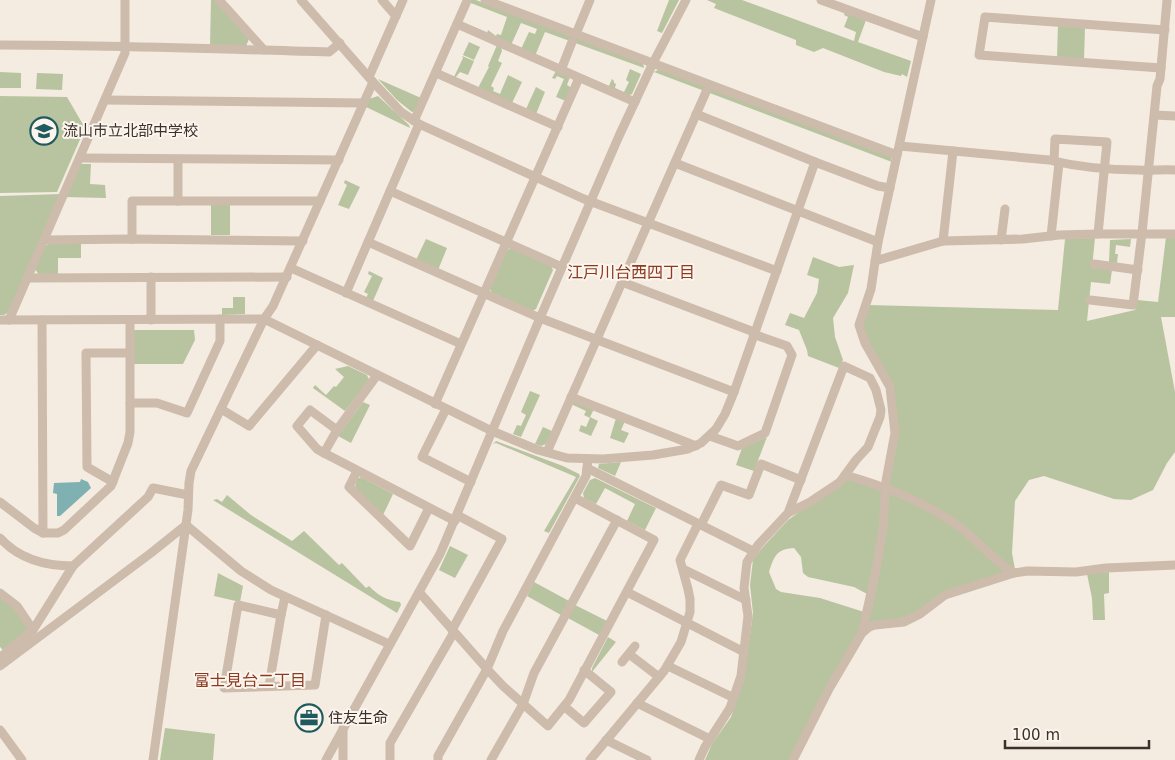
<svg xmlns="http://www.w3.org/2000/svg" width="1175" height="760" viewBox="0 0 1175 760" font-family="'DejaVu Sans','Noto Sans JP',sans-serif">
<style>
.green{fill:#b8c4a0}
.water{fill:#7fb0b2}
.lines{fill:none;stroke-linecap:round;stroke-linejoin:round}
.minor{stroke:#cdbbac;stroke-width:9}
.labels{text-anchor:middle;stroke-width:4;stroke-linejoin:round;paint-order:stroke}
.poi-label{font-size:15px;fill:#3b302b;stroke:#fbf5ee;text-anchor:start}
.neighbourhood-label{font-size:16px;fill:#8c3b22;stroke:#fbf5ee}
</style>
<rect width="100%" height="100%" fill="#f4ebe1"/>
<g class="green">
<polygon points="211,0 215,0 249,39 246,46 210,46"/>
<polygon points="463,0 476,0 643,63 644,68 545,32 535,56 521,49 529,32 535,34 537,29 521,23 511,45 487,34 488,30 496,36 497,34 501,35 507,17"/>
<polygon points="669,0 679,0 662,33 657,31"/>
<polygon points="707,0 742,0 854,41 856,32 844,27 848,17 844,15 845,12 866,20 858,42 911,61 907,77 902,74 901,76 884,72 823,48 814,52 796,45 796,40 714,8 716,4"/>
<polygon points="1058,26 1085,28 1084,59 1057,57"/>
<polygon points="469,42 480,47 474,60 463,55"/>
<polygon points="497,45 501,47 502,51 498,61 502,63 491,86 494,88 493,91 500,94 508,75 522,82 512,103 478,88 489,67 488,66"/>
<polygon points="462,56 474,61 468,75 460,72 455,78 454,77 463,58"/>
<polygon points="630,69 641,74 632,94 627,96 608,88 612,79 614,81 614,83 616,84 615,88 624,92 629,82 626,80"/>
<polygon points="660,69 891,157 892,162 654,72"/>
<polygon points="556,71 570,77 567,85 572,88 566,101 556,97 564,79 557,76 555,79 552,78"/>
<polygon points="0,72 21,73 21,88 0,88"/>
<polygon points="37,73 63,74 62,90 36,89"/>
<polygon points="378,79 421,98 415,111 412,112 397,100"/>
<polygon points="536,87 545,92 536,114 526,109"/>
<polygon points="0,96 67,97 85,128 57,192 0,193"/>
<polygon points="378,96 409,125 410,128 366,107 369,99"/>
<polygon points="78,164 91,164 90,184 105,185 106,198 64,197"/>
<polygon points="345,180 360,187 349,209 338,205 347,185 344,183"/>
<polygon points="61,194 9,312 4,315 0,315 0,196"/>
<rect x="211" y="205" width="19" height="30"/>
<polygon points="1166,237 1175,237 1175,317 1161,317 1175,392 1175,452 1167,463 1153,490 1131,500 1114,499 1044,476 1029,480 1015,501 1012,553 1015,569 1006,565 966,529 887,484 898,435 894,391 862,334 863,319 868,305 1058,310 1065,239 1095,238 1092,268 1112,270 1110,284 1091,282 1087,321 1135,310 1137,300 1158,302"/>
<polygon points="426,239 447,248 438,270 416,260"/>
<polygon points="1131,239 1130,247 1116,245 1115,254 1118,254 1117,263 1109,262 1110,240"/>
<polygon points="81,243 81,258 58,258 58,275 39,275 35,269 45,246 49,244"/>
<polygon points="511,248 551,266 553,270 536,309 532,311 492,293 489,287 506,251"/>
<polygon points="813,257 839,267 854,265 848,293 833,318 835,337 843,360 839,368 808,356 807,350 799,330 785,325 790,313 804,318 817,293 819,279 807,275"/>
<polygon points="369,271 383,278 373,301 366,298 368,294 364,292 372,276 368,274"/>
<polygon points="233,297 245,297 245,314 222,315 222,308 233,308"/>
<polygon points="134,330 194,330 195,340 183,364 134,364"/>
<polygon points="348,366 367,375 369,380 345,411 313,388 315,385 326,395 334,386 336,387 344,377 335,369"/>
<polygon points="530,391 540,395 521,437 513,434 517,425 521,426 526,415 521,412"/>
<polygon points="363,402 370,405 351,443 338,436"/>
<polygon points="576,402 594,409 590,417 598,421 591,436 579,431 581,425 586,427 590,418 584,415 586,411 571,404"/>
<polygon points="616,418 625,421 621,430 629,433 624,443 610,438"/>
<polygon points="543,427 552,431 546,444 541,446 535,444"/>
<polygon points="767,437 754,471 736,465 742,448"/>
<polygon points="496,441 563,466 579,474 580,476 549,533 544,531 576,477 496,443 493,444"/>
<polygon points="621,462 615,476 598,468 599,464"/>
<polygon points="361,477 393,494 383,515 355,487 357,479"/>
<polygon points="595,478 656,508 645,530 627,521 635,504 605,488 596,504 584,498 583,493 590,480"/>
<path d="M847 478 881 490 883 508 869 595 854 587 808 577 803 573 801 557 794 548C776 549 774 557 769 572L776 589 781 592 820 598 864 612 860 629 789 760H705L712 744 731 717 744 679 753 613 750 585 753 560 761 549 788 520Z"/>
<polygon points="887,491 933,512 968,538 1007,573 961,586 911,616 868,625"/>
<path d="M227 495 251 515 292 541 304 531 339 565 342 563 366 588 369 586C379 596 386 600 400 602L401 605 397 613 213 500 217 499 222 502Z"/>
<polygon points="450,546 468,555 455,578 439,570"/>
<polygon points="1109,572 1109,593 1104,594 1105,620 1093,620 1092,598 1087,574"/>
<polygon points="218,573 243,586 240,602 214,596"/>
<polygon points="534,582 569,601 561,615 527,596"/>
<polygon points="0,597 15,609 28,628 27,631 4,651 0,647"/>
<polygon points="575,605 607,621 599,635 568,618"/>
<polygon points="608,637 616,642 592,672 592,668"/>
<polygon points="165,728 215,734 213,760 160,760"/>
</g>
<polygon class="water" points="81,479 88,482 91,488 60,516 57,516 57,494 53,493 54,483 80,482"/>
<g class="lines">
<g class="minor">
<polyline points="219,0 264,50"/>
<polyline points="301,0 373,82 401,112 419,124 584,199 777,271"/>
<polyline points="382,0 396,16"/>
<polyline points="485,0 897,155"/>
<polyline points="821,0 923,37"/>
<polyline points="457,24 635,102"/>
<polyline points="576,34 590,0"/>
<path d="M0 45C110 45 219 49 329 52L340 43"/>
<polyline points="1161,68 979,55 985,17 1165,30"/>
<polyline points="561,70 572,42"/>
<polyline points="436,73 558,127"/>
<polyline points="369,77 403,0"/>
<polyline points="105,100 364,103"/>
<polyline points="696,114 815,162"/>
<polyline points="1155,115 1175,116"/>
<polyline points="414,121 467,1"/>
<path d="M900 146 1049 160C1078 167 1110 170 1139 170 1151 171 1163 169 1175 170"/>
<polyline points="80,158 339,160"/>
<polyline points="178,160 178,201"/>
<polyline points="1054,161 1055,139 1107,142 1098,234"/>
<polyline points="675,163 878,242"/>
<polyline points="390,191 562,267"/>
<polyline points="1051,236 1059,163"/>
<polyline points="132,239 132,201 320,201"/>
<polyline points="45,240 132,239 303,241"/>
<polyline points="1001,240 1005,209"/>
<polyline points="943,241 953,151"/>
<polyline points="368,242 540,318 734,392"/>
<polyline points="875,261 943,241 1023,239 1059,235 1098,234 1175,234"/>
<polyline points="1094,264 1138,270"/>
<polyline points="291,268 461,344"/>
<polyline points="28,278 287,277"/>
<polyline points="622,282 754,332"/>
<polyline points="346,293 419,124"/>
<polyline points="1090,300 1133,305 1142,233 1157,86 1160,79 1167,0"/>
<polyline points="0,320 264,319 492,431 538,450 567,458 603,459 653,455 688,449 701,443 716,429 725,414 734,392 815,162 878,186 890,188"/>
<polyline points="9,320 125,53 125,0"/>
<polyline points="42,320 43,533"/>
<polyline points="151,320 151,277"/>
<polyline points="377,375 337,430 324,453 455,521"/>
<polyline points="571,397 696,446"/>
<polyline points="130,403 157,403 187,413 220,341 220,319"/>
<polyline points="435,404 579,78"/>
<polyline points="221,409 249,426 317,345"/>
<polyline points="446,409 422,457 471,482"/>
<polyline points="710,436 738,446 765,433 792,355 787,346 753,334"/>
<polyline points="547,452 706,92"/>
<polyline points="324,453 317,449 297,426 310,410 337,430"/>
<polyline points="587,468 753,551"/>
<polyline points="357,471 349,487 410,546 429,508"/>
<path d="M845 475C887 487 926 502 961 528 979 542 994 561 1014 573"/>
<polyline points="113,482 87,467 86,353 130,353"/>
<polyline points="0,502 34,528 43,533 58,533 64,530 111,486 128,443 130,432 130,320"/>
<polyline points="701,525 721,485 749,495 761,464 801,480"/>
<path d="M0 538C19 559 45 566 73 566"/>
<polyline points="683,569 746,600"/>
<polyline points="419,592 487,669 503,686 548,726 569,700 654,540 575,498"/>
<polyline points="627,592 744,652"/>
<polyline points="0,593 17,606 33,630"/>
<polyline points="281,615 238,605 224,688 315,685 326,615"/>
<polyline points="452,630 502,539 457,515"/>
<polyline points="862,633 875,575 883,529 886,481 895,433 890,387 865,343 859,325 871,289 878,242 931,0"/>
<polyline points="629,654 659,677"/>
<polyline points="5,662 2,656 33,630 73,566 148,497 153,488 188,495"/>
<polyline points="622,662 635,646"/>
<polyline points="0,666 151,553 186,525 241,571 271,590 389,644"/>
<polyline points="668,666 734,698"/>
<polyline points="269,686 281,615 285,597"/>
<polyline points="637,703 710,739"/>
<polyline points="565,707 584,723 611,692 584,670"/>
<polyline points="0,730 22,760"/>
<polyline points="606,740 647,760"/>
<polyline points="153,760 188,510 189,483 191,471 264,319 273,306 373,82"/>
<polyline points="326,760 440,554 540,318 619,136 653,63 686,0"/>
<polyline points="343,760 343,728"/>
<polyline points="390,760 390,743 454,632"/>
<polyline points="438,760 438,756 487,669 503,631 586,476 588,459"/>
<polyline points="491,760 523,704 534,673 617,520"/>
<polyline points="590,760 664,671 681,642 690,612 690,599 688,589 680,560 698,524"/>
<polyline points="699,760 705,747 730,708 741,676 748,616 744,588 747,562 758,545 788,513 844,366 870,378 876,390 881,410 880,417 868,447 856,460 840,482 810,502 788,513"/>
<polyline points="793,760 829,689 862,633 869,627 875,625 904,622 920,614 945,595 1014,573 1027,571 1076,572 1106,568 1175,565"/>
</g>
</g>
<defs>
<g id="school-ring" transform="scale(1.4375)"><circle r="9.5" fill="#fbf5ee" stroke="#1f5a5e" stroke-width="1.5"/><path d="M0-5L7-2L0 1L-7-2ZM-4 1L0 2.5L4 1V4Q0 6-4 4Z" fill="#1f5a5e"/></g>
<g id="office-ring" transform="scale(1.4375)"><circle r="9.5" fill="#fbf5ee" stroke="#1f5a5e" stroke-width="1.5"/><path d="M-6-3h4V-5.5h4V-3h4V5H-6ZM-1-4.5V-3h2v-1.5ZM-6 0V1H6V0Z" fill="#1f5a5e"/></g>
</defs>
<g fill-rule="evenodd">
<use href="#school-ring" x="44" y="131"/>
<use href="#office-ring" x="309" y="718"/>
</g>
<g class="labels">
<g class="poi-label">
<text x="63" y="136">流山市立北部中学校</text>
<text x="328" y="723">住友生命</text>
</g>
<g class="neighbourhood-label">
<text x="631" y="278">江戸川台西四丁目</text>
<text x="250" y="686">富士見台二丁目</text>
</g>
</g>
<path d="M1005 740v8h144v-8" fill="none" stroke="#3b302b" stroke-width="2.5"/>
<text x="1012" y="740" font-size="15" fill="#3b302b" stroke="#fbf5ee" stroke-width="4" paint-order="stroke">100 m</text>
</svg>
